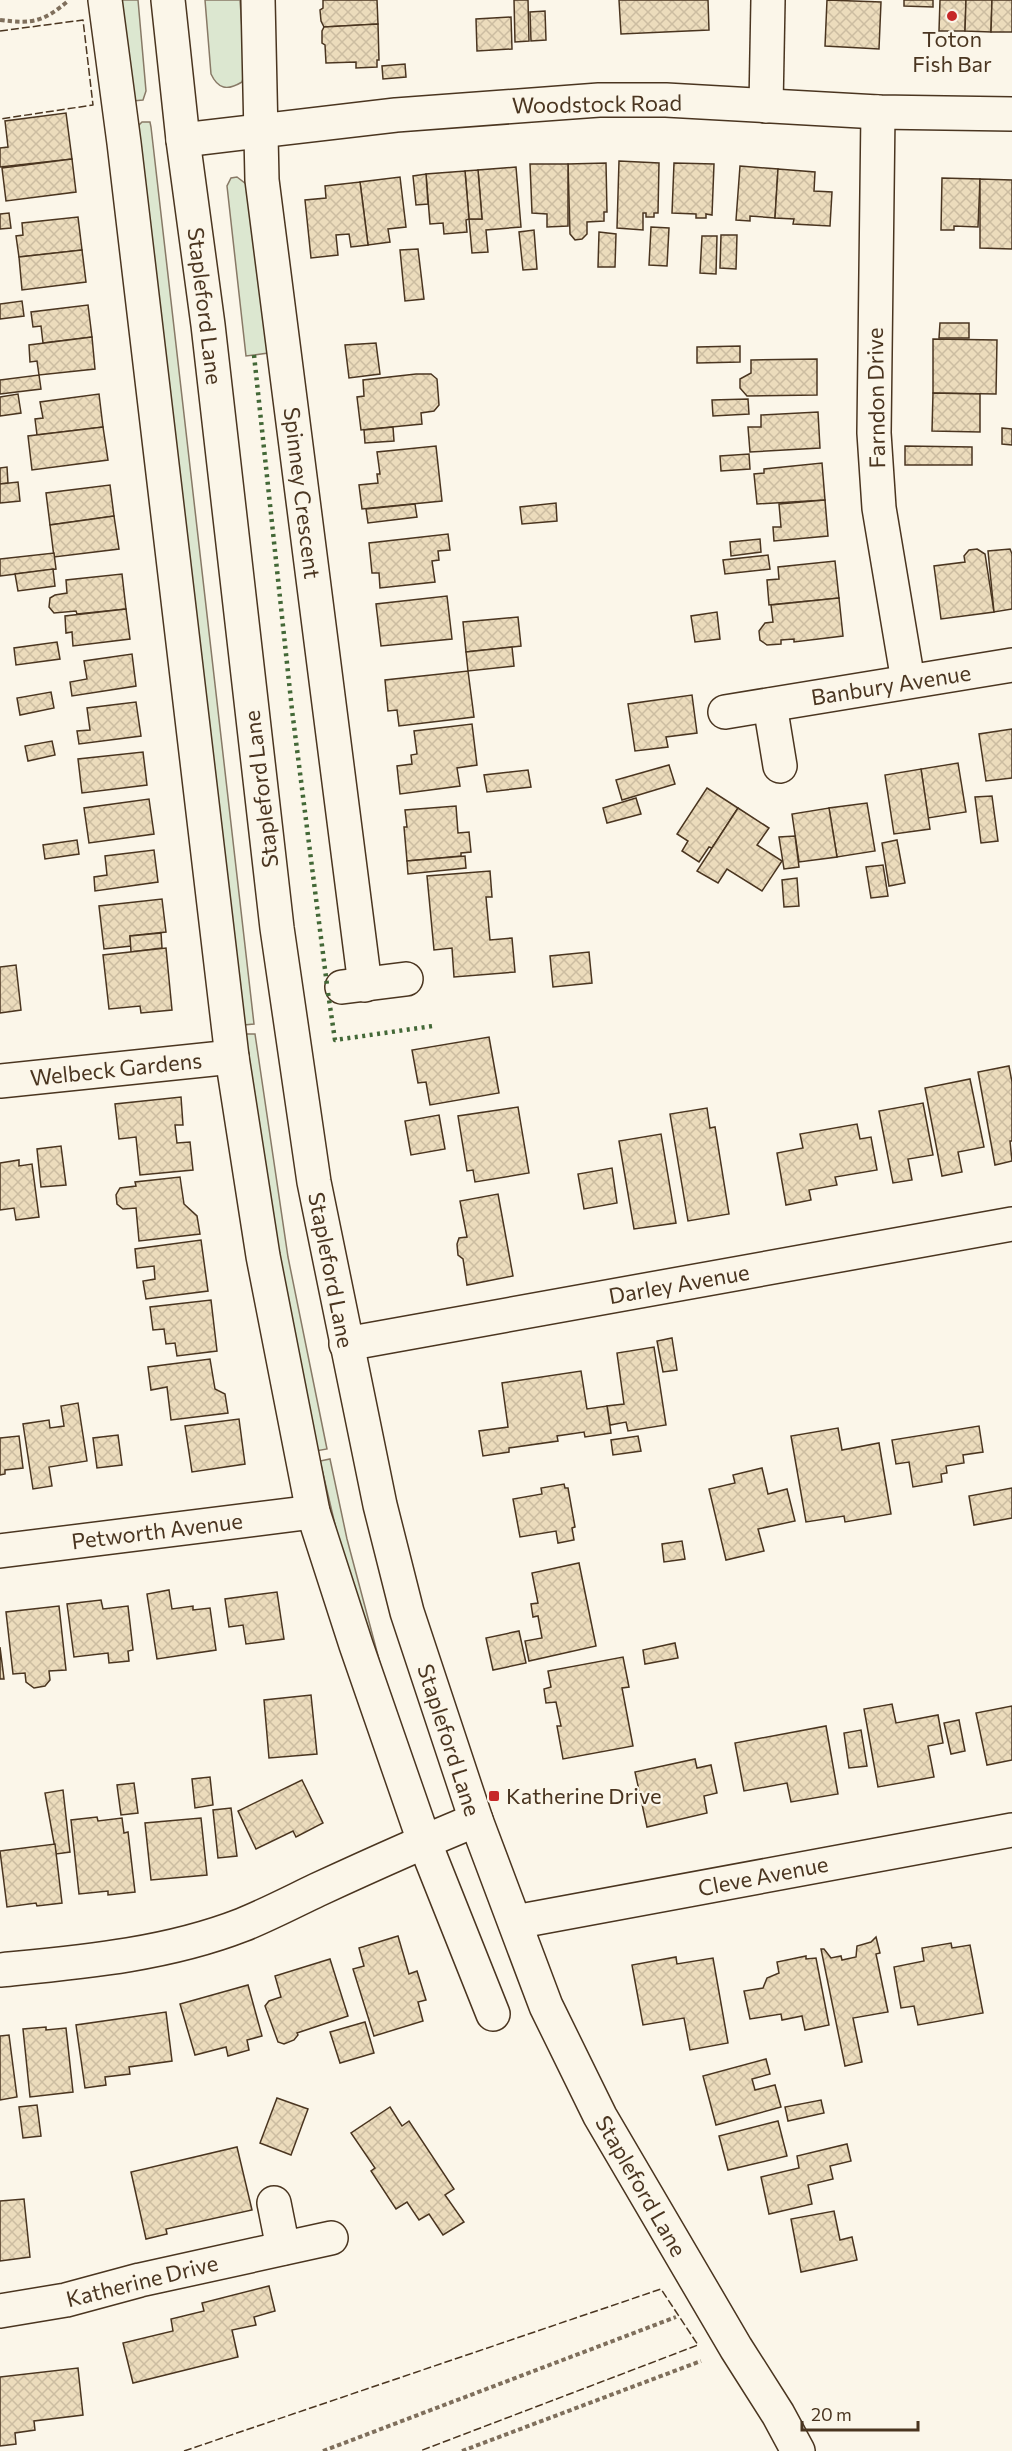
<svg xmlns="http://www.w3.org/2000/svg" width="1012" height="2451" viewBox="0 0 1012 2451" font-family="Commissioner,sans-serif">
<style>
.grass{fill:#dce7d0;stroke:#887966;stroke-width:1.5}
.building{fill:url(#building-cross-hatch);stroke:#4a3520;stroke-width:1.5}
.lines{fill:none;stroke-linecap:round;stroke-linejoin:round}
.street-casing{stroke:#4a3520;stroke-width:36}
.secondary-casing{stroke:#4a3520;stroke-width:36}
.path{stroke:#7f6f5c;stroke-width:4;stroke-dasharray:4.5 3;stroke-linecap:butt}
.street{stroke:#fbf6e9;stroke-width:33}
.secondary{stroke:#fbf6e9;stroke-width:33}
.hedge{stroke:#436837;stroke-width:4.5;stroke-dasharray:3 4.5;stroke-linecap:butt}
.fence{stroke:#4a3520;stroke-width:1.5;stroke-dasharray:8 3;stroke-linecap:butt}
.poi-dot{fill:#c62828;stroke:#fbf6e9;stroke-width:2}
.labels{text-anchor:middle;stroke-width:4.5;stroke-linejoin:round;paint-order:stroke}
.poi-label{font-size:22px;fill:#4a3520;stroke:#fbf6e9}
.street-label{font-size:22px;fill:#4a3520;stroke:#fbf6e9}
</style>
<defs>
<pattern id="building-cross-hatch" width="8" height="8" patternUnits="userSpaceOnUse" patternTransform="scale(1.5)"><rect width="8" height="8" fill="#ecdcbc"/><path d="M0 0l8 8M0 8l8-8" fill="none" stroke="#ccbda1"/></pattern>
</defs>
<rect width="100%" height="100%" fill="#fbf6e9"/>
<g class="grass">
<polygon points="120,0 138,0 146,91 143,100 133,101"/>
<path d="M205 0H240L245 72 242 82C227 91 218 89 211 74Z"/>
<polygon points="142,122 150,122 151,127 254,1024 244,1025 136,128"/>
<polygon points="237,177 246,184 268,353 246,356 227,186 231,178"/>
<polygon points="245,1034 255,1034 288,1257 327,1449 316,1451 275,1255"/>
<polygon points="330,1459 347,1539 389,1697 338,1537 320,1461"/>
</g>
<g class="building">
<polygon points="323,0 377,0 378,24 324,27 321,21 320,10 323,8"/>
<polygon points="514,0 528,0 529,41 515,42"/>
<polygon points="619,0 708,0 709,30 621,34"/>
<polygon points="827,0 881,2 879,49 825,46"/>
<polygon points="904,0 933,0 933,7 904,6"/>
<polygon points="940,0 966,0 965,31 939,31"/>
<polygon points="966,0 992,0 991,32 965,31"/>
<polygon points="992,0 1012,0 1012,32 991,32"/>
<polygon points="545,11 546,40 531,41 530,12"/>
<polygon points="511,17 512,49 477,51 476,19"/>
<polygon points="378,24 379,60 377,60 377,67 356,68 356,62 326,63 325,45 322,43 322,31 324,27"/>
<polygon points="405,64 406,77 383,79 382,66"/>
<polygon points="66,113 72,159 0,167 0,148 8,147 5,121"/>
<polygon points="72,159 76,192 6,201 2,168"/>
<polygon points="619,161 659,163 658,213 654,213 654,217 646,217 646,213 643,213 643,230 617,228"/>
<polygon points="606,163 607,212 604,212 604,221 587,222 587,234 582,239 575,240 570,234 568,164"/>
<polygon points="674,163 714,164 712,215 706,214 706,218 696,218 696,214 672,213"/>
<polygon points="530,164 568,164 568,226 547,227 547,214 532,213"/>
<polygon points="740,166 778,169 775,218 750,216 750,221 736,220"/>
<polygon points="516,167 521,227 486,230 488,252 472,253 469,219 482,219 478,170"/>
<polygon points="778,169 815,172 814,191 832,192 830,226 793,224 794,219 775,218"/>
<polygon points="478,170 482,219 469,219 465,171"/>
<polygon points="465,171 469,219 466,220 467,232 444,234 443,223 430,224 426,174"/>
<polygon points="426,174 428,204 416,205 413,176"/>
<polygon points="400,177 406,227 388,229 390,242 368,245 360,182"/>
<polygon points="942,178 980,179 978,227 954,226 954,230 941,230"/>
<polygon points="980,179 1012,180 1012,249 980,248"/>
<polygon points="360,182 368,245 351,247 349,234 336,235 338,255 311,258 305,200 326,198 325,186"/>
<polygon points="9,213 11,228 0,229 0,214"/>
<polygon points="78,217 82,250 19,257 16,236 23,235 22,223"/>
<polygon points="651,227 669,228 667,266 649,265"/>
<polygon points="534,230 537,269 523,270 519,232"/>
<polygon points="599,232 616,234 615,267 598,267"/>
<polygon points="721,235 737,235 736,269 720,268"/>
<polygon points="702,236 717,236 716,274 700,273"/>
<polygon points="418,249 424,299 405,301 400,250"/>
<polygon points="82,250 86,282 22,290 19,257"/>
<polygon points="22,301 24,316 0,319 0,304"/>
<polygon points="88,305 92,337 43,343 41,326 33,327 31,312"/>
<polygon points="940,323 969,323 969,338 939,338"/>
<polygon points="92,337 95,369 39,375 37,361 30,362 29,345"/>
<polygon points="933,339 997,340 996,394 933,393"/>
<polygon points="376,343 380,374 349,378 345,345"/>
<polygon points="740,346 740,362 697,363 697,347"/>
<polygon points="817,359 817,395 747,396 740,388 740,379 751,373 751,360"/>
<polygon points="416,374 431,374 437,379 439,405 434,411 421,413 422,424 361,430 357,397 364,396 363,380"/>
<polygon points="39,375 41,389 0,394 0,380"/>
<polygon points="933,393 980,394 980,432 932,431"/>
<polygon points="18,394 21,413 0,416 0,397"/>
<polygon points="99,394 103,427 37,435 35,419 43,418 40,402"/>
<polygon points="748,399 749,414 713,416 712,400"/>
<polygon points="818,412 820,448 750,452 748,427 761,427 761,415"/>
<polygon points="103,427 108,460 32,470 28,436"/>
<polygon points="393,427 394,441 365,443 364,430"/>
<polygon points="1002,428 1012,429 1012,445 1002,444"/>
<polygon points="436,446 442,501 362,509 359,485 378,483 377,474 380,474 377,452"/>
<polygon points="905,446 972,447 972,465 905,465"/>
<polygon points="749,454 750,469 721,471 720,456"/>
<polygon points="822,463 825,500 757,504 754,474 764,473 764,469"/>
<polygon points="7,467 8,483 0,484 0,468"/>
<polygon points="18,482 20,501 0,503 0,484"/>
<polygon points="110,485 114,516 50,525 46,493"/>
<polygon points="825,500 828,536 774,541 773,527 781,527 779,504"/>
<polygon points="556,503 557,521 522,524 520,507"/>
<polygon points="415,504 417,517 368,523 366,509"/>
<polygon points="114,516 119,549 54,557 50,525"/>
<polygon points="448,534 450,550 438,551 439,560 432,561 435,582 380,588 379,573 372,573 369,543"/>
<polygon points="760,539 761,552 731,556 730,542"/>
<polygon points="977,549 985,554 994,612 941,619 934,566 965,562 964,556 969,550"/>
<polygon points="1010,549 1012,554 1012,609 994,612 988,551"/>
<polygon points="54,553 56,569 0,576 0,559"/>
<polygon points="768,555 770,569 725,574 723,560"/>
<polygon points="835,561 839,598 769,605 767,580 779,579 778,567"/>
<polygon points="53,569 55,586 18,591 15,574"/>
<polygon points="122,574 126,609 77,614 76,611 54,613 49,607 50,598 55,595 67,593 66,580"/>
<polygon points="447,596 452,639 381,646 376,604"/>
<polygon points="839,598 843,636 794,642 794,639 781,640 781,644 767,645 760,640 759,631 765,623 773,622 771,605"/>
<polygon points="126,609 130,639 73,646 72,632 66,633 65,616"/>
<polygon points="717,612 720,639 695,642 691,616"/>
<polygon points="518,617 521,646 466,652 463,622"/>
<polygon points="57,642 60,659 16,665 14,648"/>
<polygon points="512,647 514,666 468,671 466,652"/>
<polygon points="132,654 136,686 72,696 70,682 87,679 84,661"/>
<polygon points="468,671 474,717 399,726 397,710 388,711 385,680"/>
<polygon points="51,692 54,708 20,715 17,698"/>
<polygon points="692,695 697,733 666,737 668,747 635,751 628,704"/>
<polygon points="136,702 141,736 79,744 77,731 90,730 87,708"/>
<polygon points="472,724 477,765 457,768 460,786 400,794 397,766 412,764 411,755 417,754 414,731"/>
<polygon points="1012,729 1012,778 986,781 979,734"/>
<polygon points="52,741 55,755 28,761 25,746"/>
<polygon points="143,752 147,785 82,793 78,759"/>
<polygon points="958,763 966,812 928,818 921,769"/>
<polygon points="669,765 675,784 622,800 616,780"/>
<polygon points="921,769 930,829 894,834 885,775"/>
<polygon points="528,770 531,787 487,792 484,775"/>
<polygon points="707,788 738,808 712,848 709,847 699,862 682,851 688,841 677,834"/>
<polygon points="992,796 998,841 981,843 975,797"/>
<polygon points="636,798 641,814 607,823 603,808"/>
<polygon points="149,799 154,834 89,843 84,808"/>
<polygon points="867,803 875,851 837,857 829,808"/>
<polygon points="456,806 458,833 469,832 471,852 461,853 461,856 407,861 404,827 407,827 405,810"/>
<polygon points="738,808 769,828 757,845 782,861 762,891 727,869 718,883 697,871"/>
<polygon points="829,808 837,857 799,862 792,814"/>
<polygon points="795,836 799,867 784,869 779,837"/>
<polygon points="77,840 79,854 45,859 43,845"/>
<polygon points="897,840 905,883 889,886 882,843"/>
<polygon points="154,850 158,882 95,891 94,877 107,875 105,856"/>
<polygon points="465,856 466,868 408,874 407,861"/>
<polygon points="883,865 888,896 871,898 866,867"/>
<polygon points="490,871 492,897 486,897 490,940 512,938 515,972 454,977 452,948 434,950 427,876"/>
<polygon points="797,878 799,906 784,907 782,880"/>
<polygon points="162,899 166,932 130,936 131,946 104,949 99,906"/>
<polygon points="161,933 162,948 131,952 130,936"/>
<polygon points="166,948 172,1010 141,1013 140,1006 109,1009 103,955"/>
<polygon points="589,952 592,983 553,987 550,956"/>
<polygon points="16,965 21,1010 0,1013 0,967"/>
<polygon points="489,1037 499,1093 430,1105 426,1082 418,1083 412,1050"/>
<polygon points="1009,1066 1012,1082 1012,1141 1010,1141 1012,1161 995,1165 978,1072"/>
<polygon points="970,1079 984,1147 958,1152 962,1172 942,1176 925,1088"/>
<polygon points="181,1097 183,1125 175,1125 177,1143 190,1142 193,1170 140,1175 136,1137 119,1139 115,1104"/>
<polygon points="923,1103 933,1155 908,1159 912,1180 893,1183 879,1111"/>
<polygon points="518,1107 529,1173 475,1182 473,1170 467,1171 458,1116"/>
<polygon points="707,1108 710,1128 715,1127 729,1214 688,1221 670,1114"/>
<polygon points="439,1115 445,1149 411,1155 405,1121"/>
<polygon points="857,1124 860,1139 871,1137 877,1170 835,1177 837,1185 809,1190 811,1200 786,1205 777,1153 803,1148 800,1134"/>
<polygon points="661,1134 676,1223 634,1229 619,1141"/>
<polygon points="61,1146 66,1185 41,1187 37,1149"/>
<polygon points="19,1160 19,1166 32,1164 39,1217 16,1220 14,1208 0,1210 0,1163"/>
<polygon points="612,1168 617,1203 584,1209 578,1174"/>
<polygon points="180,1177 184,1204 197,1216 200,1234 139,1241 136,1208 123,1209 117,1204 116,1195 120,1188 136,1186 135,1182"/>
<polygon points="498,1194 513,1276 467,1285 463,1259 458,1255 457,1244 459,1238 467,1237 460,1201"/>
<polygon points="201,1240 208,1291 146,1299 143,1281 155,1279 154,1266 137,1268 135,1249"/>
<polygon points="211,1300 217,1351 177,1356 175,1343 166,1344 164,1329 153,1330 150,1307"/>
<polygon points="672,1338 677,1370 663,1372 657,1341"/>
<polygon points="654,1347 666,1425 628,1431 626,1422 610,1425 607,1406 624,1404 617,1353"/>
<polygon points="210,1359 215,1389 225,1394 228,1413 171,1420 167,1387 151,1390 148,1367"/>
<polygon points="581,1371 587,1409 607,1406 611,1433 585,1437 584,1432 557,1436 558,1441 509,1448 509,1452 483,1456 479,1431 508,1427 502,1383"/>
<polygon points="78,1403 87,1461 49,1467 52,1486 33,1489 23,1424 49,1420 50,1428 64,1426 61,1406"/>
<polygon points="239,1419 245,1464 192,1472 185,1426"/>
<polygon points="979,1426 983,1452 963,1455 964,1463 946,1466 947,1473 941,1474 942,1482 913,1487 909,1462 896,1464 892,1440"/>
<polygon points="838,1428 842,1450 879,1443 891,1514 845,1522 844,1516 806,1522 791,1436"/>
<polygon points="118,1435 122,1465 97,1468 93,1438"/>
<polygon points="19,1436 23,1468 5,1470 5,1474 0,1475 0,1438"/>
<polygon points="638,1436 641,1451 613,1455 611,1440"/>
<polygon points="762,1468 768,1494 787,1489 795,1521 758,1529 764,1551 726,1560 709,1489 735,1483 733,1475"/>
<polygon points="564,1484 565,1488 568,1488 575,1527 572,1528 574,1540 558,1543 556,1531 520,1537 513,1499 542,1494 541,1488"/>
<polygon points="1012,1488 1012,1518 974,1525 969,1496"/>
<polygon points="682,1541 685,1559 664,1562 662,1544"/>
<polygon points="579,1563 596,1646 529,1661 525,1641 542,1638 538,1616 533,1617 531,1604 538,1603 532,1573"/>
<polygon points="169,1590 172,1609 193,1606 193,1610 210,1608 216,1650 157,1659 147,1594"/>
<polygon points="277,1592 284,1639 246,1644 243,1625 229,1627 225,1599"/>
<polygon points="101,1600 103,1609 128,1606 133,1650 128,1651 129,1661 109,1663 108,1653 74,1657 67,1604"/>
<polygon points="59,1606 66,1670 49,1671 50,1680 45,1686 34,1688 26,1682 25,1673 13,1674 6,1612"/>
<polygon points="519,1631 526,1663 493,1670 486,1638"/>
<polygon points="675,1643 678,1658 645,1664 643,1650"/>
<polygon points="0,1647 4,1679 0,1679"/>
<polygon points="623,1657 629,1687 622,1688 633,1746 563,1759 557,1726 561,1726 556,1702 546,1703 544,1689 551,1687 548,1671"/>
<polygon points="311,1695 317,1754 269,1758 264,1700"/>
<polygon points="892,1704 896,1723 938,1715 943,1743 928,1746 934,1777 878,1787 864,1709"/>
<polygon points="1012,1706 1012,1760 987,1765 976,1713"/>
<polygon points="959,1720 965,1751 951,1754 944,1723"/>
<polygon points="826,1726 838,1794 791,1802 787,1783 744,1791 735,1743"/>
<polygon points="861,1730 867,1766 849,1768 844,1733"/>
<polygon points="695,1759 697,1768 711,1765 717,1793 704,1796 707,1813 647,1827 635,1772"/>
<polygon points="210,1777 213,1805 195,1808 192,1779"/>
<polygon points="302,1780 323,1823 296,1837 293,1831 256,1849 238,1811"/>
<polygon points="134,1783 138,1813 121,1815 117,1785"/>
<polygon points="63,1790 70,1852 56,1854 45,1793"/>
<polygon points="231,1808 237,1856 218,1858 213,1810"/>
<polygon points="97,1817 98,1821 122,1818 124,1833 128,1832 135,1892 108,1895 108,1891 79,1894 71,1820"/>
<polygon points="201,1818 207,1875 151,1880 145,1823"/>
<polygon points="55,1844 62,1903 37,1906 36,1903 7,1907 0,1851"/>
<polygon points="398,1936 409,1974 417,1971 426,2000 418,2002 423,2021 374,2036 353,1969 364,1966 359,1948"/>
<polygon points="876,1937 880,1953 876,1954 888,2012 853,2018 862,2062 845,2066 821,1949 824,1949 831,1958 841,1956 842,1960 856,1957 857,1946 871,1942"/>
<polygon points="951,1943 952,1948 970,1945 983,2013 918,2025 914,2006 901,2008 894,1967 924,1961 922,1948"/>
<polygon points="806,1956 806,1959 816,1958 829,2025 805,2030 802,2016 782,2020 781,2014 750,2019 744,1991 763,1988 767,1978 779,1973 777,1962"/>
<polygon points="676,1957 677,1964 713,1958 728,2043 690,2050 684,2018 643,2025 632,1965"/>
<polygon points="330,1959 348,2016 297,2033 298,2035 294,2040 284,2044 278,2042 265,2006 269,2001 281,1997 275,1976"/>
<polygon points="248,1985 262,2036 247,2040 249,2050 228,2056 226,2047 195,2055 180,2004"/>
<polygon points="166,2012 172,2061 129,2067 130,2074 105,2077 106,2085 85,2088 76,2025"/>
<polygon points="365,2022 374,2053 340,2063 330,2032"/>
<polygon points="46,2027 46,2030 66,2028 73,2092 30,2097 23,2029"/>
<polygon points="9,2035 17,2097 0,2100 0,2036"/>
<polygon points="766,2059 770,2074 752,2079 755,2090 775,2085 781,2107 716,2125 703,2076"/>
<polygon points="277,2098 308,2109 291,2155 260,2143"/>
<polygon points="821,2100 824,2113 788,2121 785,2107"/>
<polygon points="37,2105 41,2136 23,2138 19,2107"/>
<polygon points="390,2107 402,2126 409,2121 454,2189 445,2195 464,2222 443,2235 429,2214 419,2220 407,2202 396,2209 371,2171 375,2168 351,2133"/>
<polygon points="778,2121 787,2156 728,2170 719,2136"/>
<polygon points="847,2144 851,2161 830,2166 833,2179 808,2185 812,2204 769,2214 761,2177 799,2168 797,2156"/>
<polygon points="237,2147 252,2210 166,2229 167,2234 146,2239 131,2172"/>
<polygon points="24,2199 30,2257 0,2261 0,2201"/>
<polygon points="834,2211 840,2240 852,2237 857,2260 801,2272 791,2219"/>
<polygon points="269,2286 275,2311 254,2317 256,2325 232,2330 238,2357 133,2383 123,2343 173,2331 171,2319 204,2311 202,2303"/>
<polygon points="78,2368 83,2415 34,2421 35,2430 15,2433 16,2444 0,2446 0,2377"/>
</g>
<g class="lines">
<g class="street-casing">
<g id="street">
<polyline points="105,0 124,143 232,1057 263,1256 313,1512 356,1645 424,1841 493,2014"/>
<polyline points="258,0 262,180 365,985"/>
<polyline points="766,106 768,0"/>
<polyline points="878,112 874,433 879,508 908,681"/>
<polyline points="183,140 396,115 599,100 666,100 878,112 1012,114"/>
<polyline points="770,705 780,766"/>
<polyline points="725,712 1012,665"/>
<polyline points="342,987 406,979"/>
<polyline points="0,1081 232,1057"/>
<polyline points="346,1344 1012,1224"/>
<polyline points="0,1551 313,1512"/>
<polyline points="515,1922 1012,1830"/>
<path d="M0 1970C81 1962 165 1955 242 1925 267 1915 292 1902 317 1890 369 1866 422 1842 476 1820"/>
<polyline points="274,2203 283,2248"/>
<polyline points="0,2311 66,2300 140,2280 331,2238"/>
</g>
</g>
<g class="secondary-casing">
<polyline id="secondary" points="168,0 183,140 208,325 277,928 314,1182 380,1505 407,1612 476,1820 546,2006 600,2116 736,2348 778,2414 798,2451"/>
</g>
<g class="path">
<path d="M0 20C33 24 43 22 68 1"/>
<polyline points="323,2451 676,2317"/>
<polyline points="462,2451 701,2361"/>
</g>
<use href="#street" class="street"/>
<use href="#secondary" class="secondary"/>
<g class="hedge">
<polyline points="254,355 292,710 327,985"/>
<polyline points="328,993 335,1040 433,1026"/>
</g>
<g class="fence">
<polyline points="0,31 83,20 93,105 0,119"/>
<polyline points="184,2451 661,2289 698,2345 420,2451"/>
</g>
</g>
<g class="poi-dot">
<circle cx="952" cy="16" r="6"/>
<rect x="488" y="1790" width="12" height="12" rx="3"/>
</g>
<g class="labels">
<g class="poi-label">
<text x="952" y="47">Toton<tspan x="952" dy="25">Fish Bar</tspan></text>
<text x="506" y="1804" text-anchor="start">Katherine Drive</text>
</g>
<g class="street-label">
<text transform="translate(597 104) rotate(-1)" y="8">Woodstock Road</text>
<text transform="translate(205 306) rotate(83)" y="8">Stapleford Lane</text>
<text transform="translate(876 398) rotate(-91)" y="8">Farndon Drive</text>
<text transform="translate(302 493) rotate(83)" y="8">Spinney Crescent</text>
<text transform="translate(891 685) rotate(-9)" y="8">Banbury Avenue</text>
<text transform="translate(261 789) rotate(-97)" y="8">Stapleford Lane</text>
<text transform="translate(116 1069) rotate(-6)" y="8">Welbeck Gardens</text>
<text transform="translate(331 1270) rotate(79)" y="8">Stapleford Lane</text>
<text transform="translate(679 1284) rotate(-10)" y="8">Darley Avenue</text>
<text transform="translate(157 1531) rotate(-7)" y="8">Petworth Avenue</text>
<text transform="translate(449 1740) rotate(72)" y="8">Stapleford Lane</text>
<text transform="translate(763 1876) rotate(-11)" y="8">Cleve Avenue</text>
<text transform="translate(641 2186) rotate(60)" y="8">Stapleford Lane</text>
<text transform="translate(142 2281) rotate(-14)" y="8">Katherine Drive</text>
</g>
</g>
<path d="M802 2421v9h116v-9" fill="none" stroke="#4a3520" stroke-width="3"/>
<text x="811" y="2421" font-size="18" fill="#4a3520" stroke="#fbf6e9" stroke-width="4.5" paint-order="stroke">20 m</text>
</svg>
